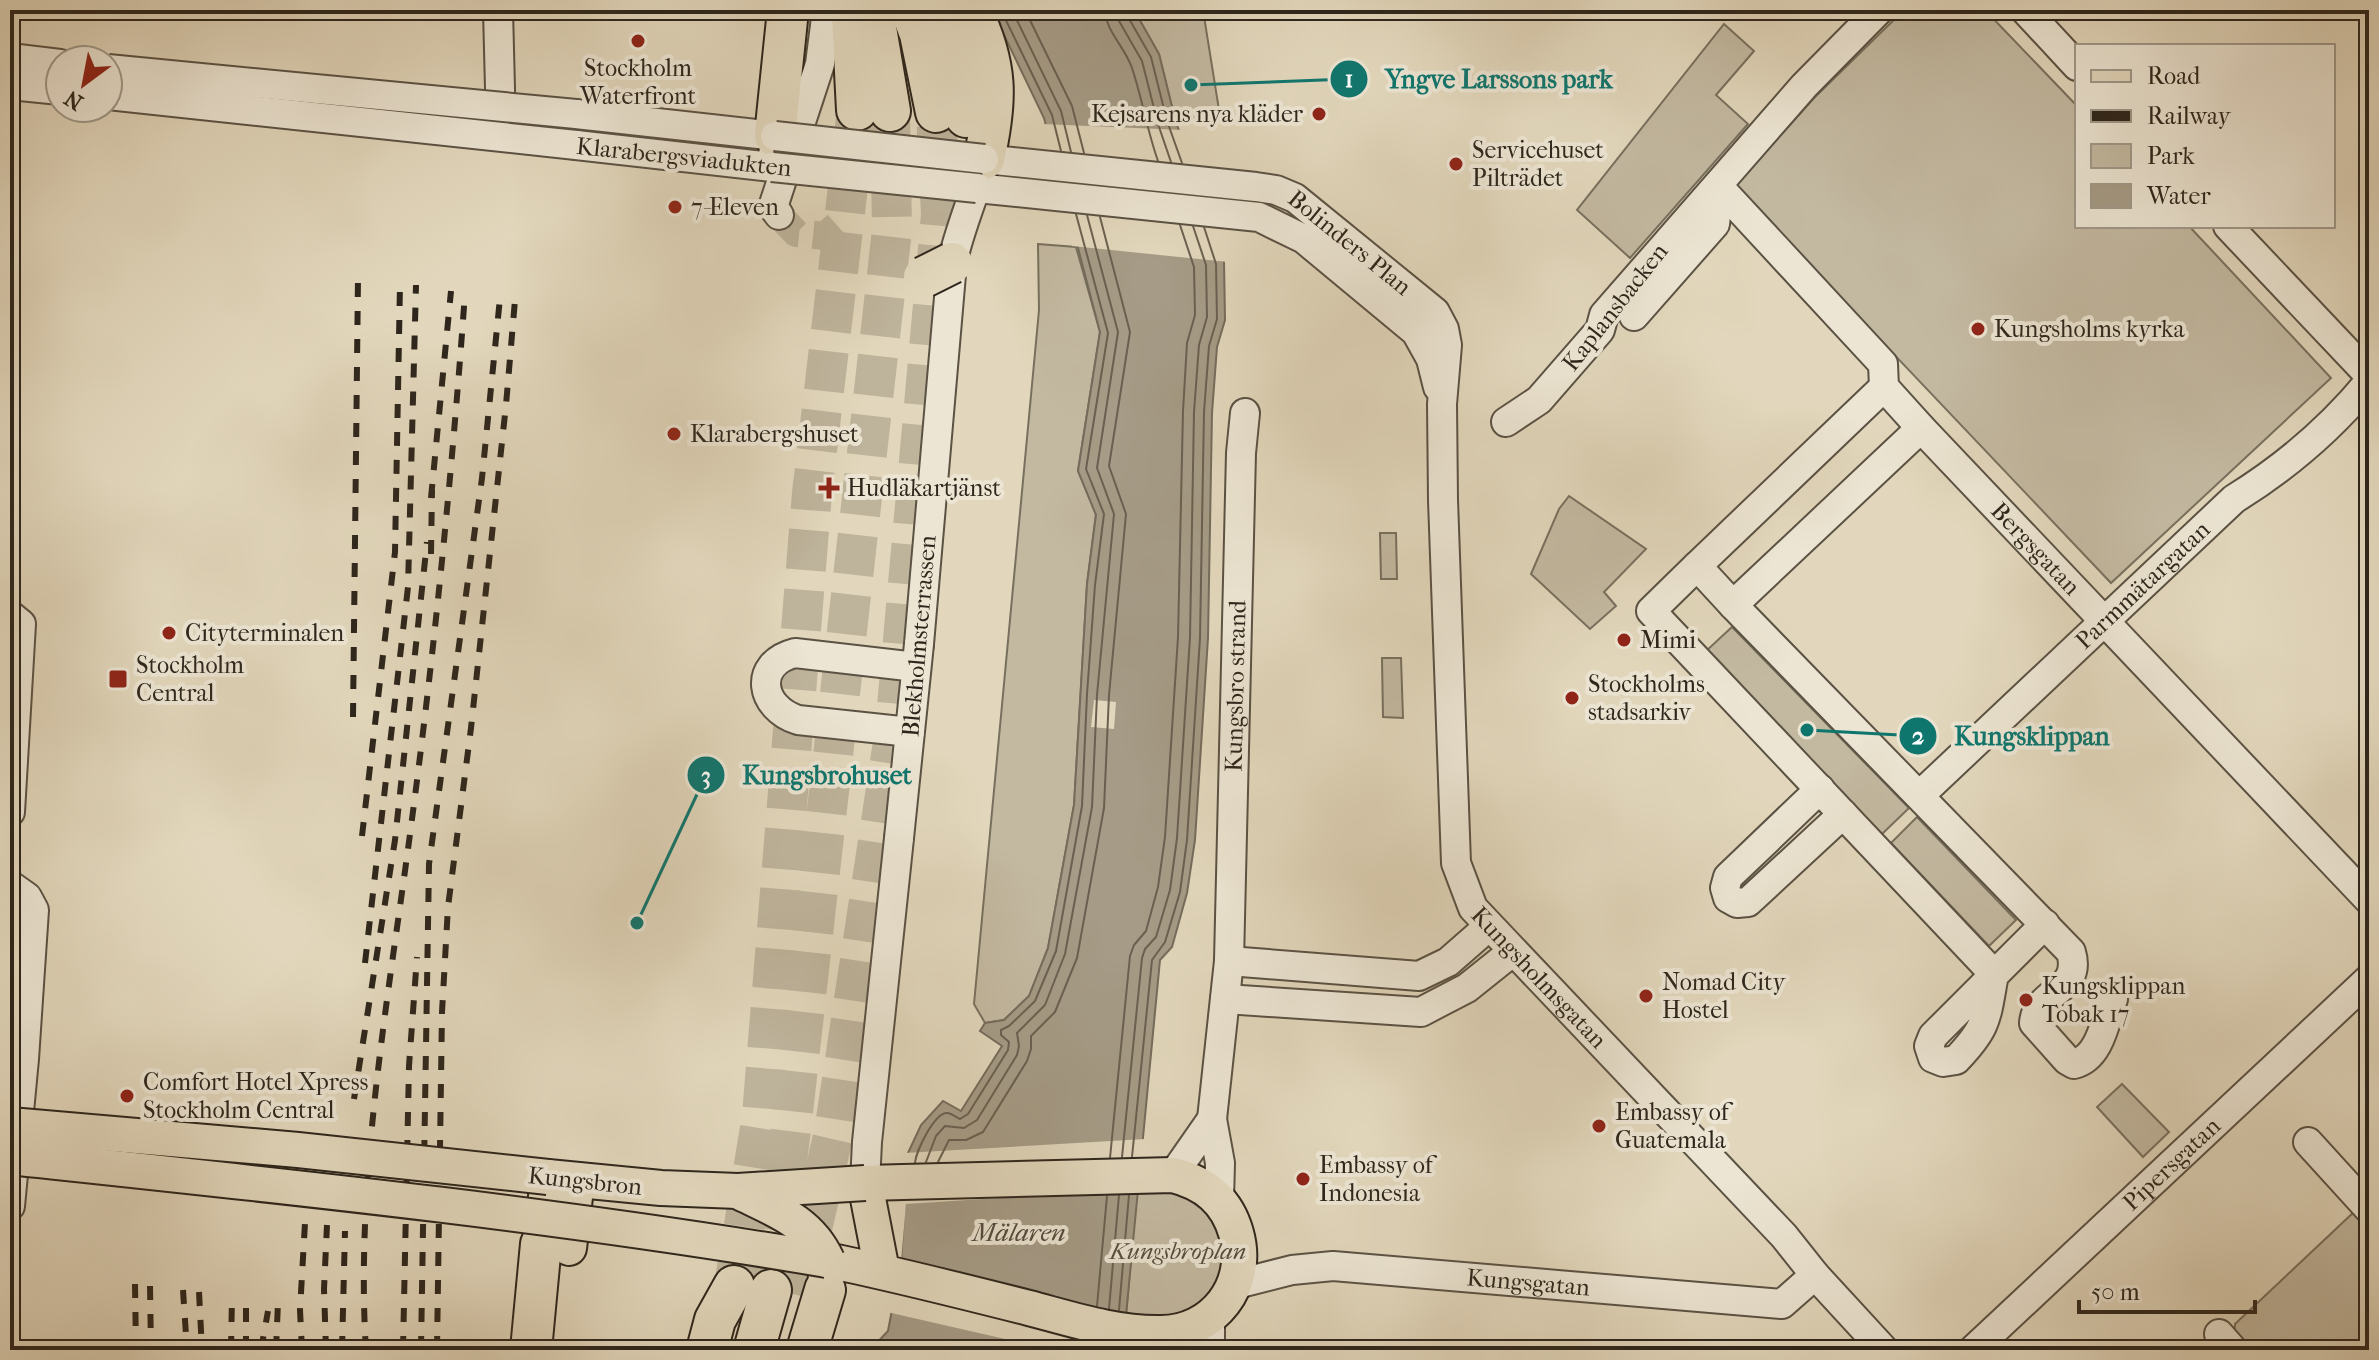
<svg xmlns="http://www.w3.org/2000/svg" width="2379" height="1360" viewBox="0 0 2379 1360" font-family="'IM FELL French Canon',serif">
<style>
.green{fill:#c3b9a1;stroke:#78705e;stroke-width:2}
.water{fill:#a59b86;stroke:#756c5c;stroke-width:2}
.pier{fill:#e2d7bc}
.lines{fill:none;stroke-linecap:round;stroke-linejoin:round}
.shore{stroke:#6a6051;stroke-width:2}
.minor-tunnel{stroke:#beb49c;stroke-width:28;stroke-dasharray:28 14;stroke-linecap:butt}
.highway-tunnel{stroke:#beb49c;stroke-width:40;stroke-dasharray:40 20;stroke-linecap:butt}
.minor-casing{stroke:#5b5244;stroke-width:32}
.major-casing{stroke:#2e261c;stroke-width:38}
.highway-casing{stroke:#2e261c;stroke-width:44}
.minor{stroke:#ece5d3;stroke-width:28}
.major{stroke:#e2d7bc;stroke-width:34}
.highway{stroke:#e2d7bc;stroke-width:40}
.rail{stroke:#2e261c;stroke-width:6;stroke-dasharray:14 14;stroke-linecap:butt}
.minor-bridge-casing{stroke:#5b5244;stroke-width:32;stroke-linecap:butt}
.major-bridge-casing{stroke:#2e261c;stroke-width:38;stroke-linecap:butt}
.highway-bridge-casing{stroke:#2e261c;stroke-width:44;stroke-linecap:butt}
.minor-bridge{stroke:#ece5d3;stroke-width:28}
.major-bridge{stroke:#e2d7bc;stroke-width:34}
.highway-bridge{stroke:#e2d7bc;stroke-width:40}
.poi-dot{fill:#8f2418;stroke:#ece5d3;stroke-width:3}
.labels{text-anchor:middle;stroke-width:8;stroke-linejoin:round;paint-order:stroke}
.poi-label{font-size:24px;fill:#2e261c;stroke:#ece5d3;text-anchor:start}
.street-label{font-size:24px;fill:#2e261c;stroke:#ece5d3}
.park-label{font-size:24px;font-style:italic;fill:#534b3d;stroke:#ece5d3}
.water-label{font-size:26px;font-style:italic;fill:#52493c;stroke:#ece5d3}
.leader{fill:none;stroke:#0f766e;stroke-width:3}
.callout-dot{fill:#0f766e;stroke:#ece5d3;stroke-width:3}
.mark-label{font-size:24px;text-anchor:middle;font-weight:bold;fill:#fff}
.callout-label{font-size:26px;text-anchor:middle;font-weight:bold;fill:#0f766e;stroke:#ece5d3;stroke-width:8;stroke-linejoin:round;paint-order:stroke}
</style>
<rect width="100%" height="100%" fill="#e2d7bc"/>
<filter id="stains"><feTurbulence type="fractalNoise" baseFrequency=".0025" numOctaves="4"/><feColorMatrix values="0 0 0 0 .2 0 0 0 0 .09 0 0 0 0 .02 0 0 0 .5 -.17"/></filter>
<radialGradient id="worn" r=".72"><stop offset=".6" stop-color="#630" stop-opacity="0"/><stop offset="1" stop-color="#630" stop-opacity=".3"/></radialGradient>
<g class="green">
<polygon points="1134,10 1203,10 1220,116 1175,119 1159,54"/>
<polygon points="1904,10 1985,10 2077,106 2077,226 2189,226 2331,378 2111,583 1737,189 1736,185 1815,97"/>
<polygon points="1724,24 1754,51 1716,95 1748,124 1630,258 1577,210"/>
<polygon points="1038,244 1076,247 1100,332 1078,471 1096,514 1087,584 1074,805 1048,948 1029,996 1004,1020 985,1023 974,1004 1039,310"/>
<polygon points="1569,496 1646,549 1604,592 1616,606 1590,629 1531,574 1559,509"/>
<polygon points="1380,533 1396,533 1397,579 1381,579"/>
<polygon points="1732,627 1909,808 1882,834 1705,652"/>
<polygon points="1382,658 1401,658 1403,718 1383,717"/>
<polygon points="1917,817 2016,920 1989,946 1891,843"/>
<polygon points="2122,1084 2169,1132 2143,1157 2097,1107"/>
<polygon points="1137,1189 1187,1194 1216,1219 1225,1258 1211,1296 1180,1319 1126,1316"/>
<polygon points="2355,1211 2369,1226 2369,1350 2245,1350 2234,1339 2235,1324"/>
</g>
<polygon class="water" points="992,10 1134,10 1159,54 1175,119 1224,262 1225,320 1217,347 1212,413 1208,638 1195,840 1187,893 1172,947 1160,960 1126,1315 1151,1322 1147,1350 870,1350 888,1331 901,1262 908,1153 921,1125 943,1101 961,1111 1002,1046 980,1031 985,1023 1004,1020 1029,996 1048,948 1074,805 1087,584 1096,515 1078,471 1100,332 1044,118"/>
<g class="pier">
<polygon points="1042,124 1183,130 1228,262 1072,246"/>
<polygon points="1094,700 1116,702 1114,729 1091,727"/>
<polygon points="1145,1139 1141,1189 906,1204 901,1262 1151,1322 1147,1350 1053,1350 887,1312 897,1262 904,1153"/>
</g>
<g class="lines">
<g class="shore">
<polyline points="1001,10 1052,115 1061,151"/>
<polyline points="1012,10 1061,111 1071,152"/>
<polyline points="1025,10 1072,106 1084,153"/>
<path d="M1105 10C1106 32 1125 47 1132 68 1142 98 1147 130 1158 161"/>
<polyline points="1117,10 1119,21 1142,61 1158,124 1171,162"/>
<polyline points="1127,10 1128,17 1151,57 1167,121 1182,163"/>
<polyline points="1122,1157 1142,958 1145,949 1156,937 1170,890 1177,838 1190,637 1194,412 1199,345 1207,317 1206,265 1193,226"/>
<polyline points="1132,1157 1152,960 1165,942 1180,892 1187,840 1200,638 1204,412 1209,346 1217,319 1216,264 1204,227"/>
<polyline points="1110,1158 1130,956 1134,945 1146,931 1158,887 1165,837 1178,637 1183,411 1187,343 1195,315 1194,267 1180,225"/>
<polyline points="926,1162 936,1136 945,1126 964,1128 977,1120 1017,1055 1019,1046 1017,1033 1045,1005 1065,954 1092,807 1097,695 1114,514 1097,468 1118,332 1087,215"/>
<polyline points="938,1162 949,1140 966,1140 983,1132 1027,1061 1031,1049 1031,1036 1055,1012 1077,958 1104,808 1109,695 1126,514 1109,466 1130,332 1100,217"/>
<path d="M915 1163C916 1151 935 1111 948 1113 952 1114 956 1117 960 1119L968 1114 1008 1050 1009 1042 1001 1035V1030L1009 1026 1035 1001 1056 951 1082 806 1087 694 1095 585 1104 514 1086 469 1108 333 1076 214"/>
<polyline points="1097,1306 1107,1196"/>
<polyline points="1109,1309 1119,1195"/>
<polyline points="1119,1310 1129,1195"/>
</g>
<polyline class="minor-tunnel" points="779,215 796,233 825,236 843,220"/>
<g class="highway-tunnel">
<polyline points="734,1286 762,1116 812,493 857,110"/>
<polyline points="771,1290 792,1121 892,230 890,111"/>
<polyline points="797,1295 834,1132 895,729 941,215 936,112"/>
</g>
<g class="minor-casing">
<g id="minor">
<polyline points="498,10 501,128"/>
<polyline points="2025,10 2077,66"/>
<polyline points="10,58 60,64"/>
<polyline points="10,85 60,90"/>
<polyline points="576,114 775,136 772,167 576,145"/>
<path id="s1" d="M1719 187 1883 364 1884 387 1921 428 2369 900"/>
<polyline points="977,188 1259,217 1304,239 1416,332 1431,359 1438,387"/>
<polyline points="779,215 773,207 820,64 827,10"/>
<polyline points="2228,226 2369,375"/>
<polyline points="1634,316 1715,224 1719,187"/>
<polyline points="1884,387 1697,566 1733,605 1921,428"/>
<polyline points="1506,422 1539,400 1600,330 1604,315 1804,86 1879,10"/>
<polyline points="1697,566 1651,611 1994,974"/>
<path d="M1733 605 2071 952C2083 992 2036 990 2034 1023L2067 1060 2074 1064C2100 1058 2105 1021 2113 999"/>
<polyline points="10,615 21,624 10,812"/>
<path id="s2" d="M919 644 952 263C960 227 975 195 984 159L1256 187 1276 190 1295 198 1435 312 1444 329 1447 345 1442 404 1443 500 1456 863 1473 908 1784 1236 1815 1275 1884 1350"/>
<polyline points="1820,789 1728,877 1725,888 1728,898 1737,903 1748,902 1843,814"/>
<path id="s3" d="M1920 795 2234 499C2284 468 2332 427 2369 382"/>
<polyline points="10,885 27,897 34,910 24,1059 10,1206"/>
<polyline points="1229,961 1419,976 1448,962 1488,927"/>
<path d="M1994 974C1986 1018 1988 1027 1956 1060L1943 1062 1933 1058 1929 1046 1933 1036 2045 924"/>
<polyline points="1225,999 1421,1012 1467,988 1512,952"/>
<path id="s4" d="M1212 1119 1229 961 1241 453 1245 413"/>
<polyline points="2308,1142 2369,1209"/>
<polyline points="1173,1175 1212,1119 1220,1163 1219,1199"/>
<polyline points="865,1183 867,1142 899,838"/>
<path id="s5" d="M1233 1285 1292 1270 1333 1266 1782 1304 1815 1275"/>
<polyline points="1210,1319 1210,1350"/>
<polyline points="2219,1334 2233,1350"/>
<path id="s6" d="M1973 1350 2369 979"/>
</g>
</g>
<g class="major-casing">
<g id="major">
<polyline points="541,1244 548,1177 661,1188 738,1191"/>
<polyline points="569,1248 577,1180"/>
<path d="M825 1289 827 1260C895 1274 962 1291 1029 1308 1071 1319 1116 1334 1161 1333 1213 1333 1251 1285 1236 1233 1227 1201 1205 1183 1173 1175L865 1183 882 1271"/>
</g>
</g>
<g class="highway-casing">
<g id="highway">
<polyline points="873,10 890,111"/>
<polyline points="911,10 920,34 936,112"/>
<polyline points="939,10 965,85 966,117"/>
<path d="M971 10C998 65 997 100 984 159"/>
<polyline points="852,14 857,110"/>
<polyline points="775,136 788,10"/>
<polyline points="531,1350 541,1244"/>
<polyline points="707,1350 715,1320 734,1286"/>
<polyline points="754,1350 771,1290"/>
<polyline points="807,1350 825,1290"/>
</g>
</g>
<use href="#minor" class="minor"/>
<use href="#major" class="major"/>
<use href="#highway" class="highway"/>
<g class="rail">
<polyline points="431,498 451,291"/>
<polyline points="431,554 432,490"/>
<polyline points="353,717 358,278"/>
<polyline points="362,836 395,552 400,284"/>
<polyline points="365,963 408,587 416,285"/>
<polyline points="354,1099 395,840 427,542"/>
<polyline points="135,1284 136,1350"/>
<polyline points="150,1286 151,1350"/>
<polyline points="183,1290 187,1350"/>
<polyline points="199,1292 202,1350"/>
<polyline points="231,1350 232,1296"/>
<polyline points="246,1350 246,1297"/>
<polyline points="261,1350 268,1311"/>
<polyline points="276,1350 278,1302"/>
<polyline points="302,1350 300,1310 305,1223"/>
<polyline points="326,1350 324,1289 327,1225"/>
<polyline points="342,1350 345,1231"/>
<path d="M366 1350C355 1182 388 1000 410 834 434 655 452 474 465 293"/>
<polyline points="403,1350 409,1066 417,957"/>
<polyline points="421,1350 429,864 482,478 500,298"/>
<polyline points="437,1350 442,1012 448,907 471,728 506,405 515,300"/>
</g>
<g class="minor-bridge-casing">
<g id="minor-bridge">
<polyline points="108,69 576,114"/>
<polyline points="108,95 576,145"/>
<polyline points="775,136 984,159"/>
<polyline points="772,167 977,188"/>
<path d="M910 732 798 720C760 708 752 664 795 653L916 667"/>
<polyline points="899,838 919,644"/>
</g>
</g>
<g class="major-bridge-casing">
<g id="major-bridge">
<polyline points="10,1125 298,1150 548,1177"/>
<path d="M10 1157C283 1186 556 1214 827 1260"/>
<polyline points="738,1191 865,1183"/>
<path d="M741 1193C776 1210 810 1222 827 1260"/>
</g>
</g>
<g class="highway-bridge-casing">
<polyline id="highway-bridge" points="924,277 952,263"/>
</g>
<use href="#minor-bridge" class="minor-bridge"/>
<use href="#major-bridge" class="major-bridge"/>
<use href="#highway-bridge" class="highway-bridge"/>
</g>
<g class="poi-dot">
<circle cx="638" cy="41" r="8"/>
<circle cx="1319" cy="114" r="8"/>
<circle cx="1456" cy="164" r="8"/>
<circle cx="675" cy="207" r="8"/>
<circle cx="1978" cy="329" r="8"/>
<circle cx="674" cy="434" r="8"/>
<path d="M825 476h8v8h8v8h-8v8h-8v-8h-8v-8h8z"/>
<circle cx="169" cy="633" r="8"/>
<circle cx="1624" cy="640" r="8"/>
<rect x="108" y="669" width="20" height="20" rx="4"/>
<circle cx="1572" cy="698" r="8"/>
<circle cx="1646" cy="996" r="8"/>
<circle cx="2026" cy="1000" r="8"/>
<circle cx="127" cy="1096" r="8"/>
<circle cx="1599" cy="1126" r="8"/>
<circle cx="1303" cy="1179" r="8"/>
</g>
<g class="labels">
<g class="poi-label">
<text x="638" y="76" text-anchor="middle">Stockholm<tspan x="638" dy="28">Waterfront</tspan></text>
<text x="1303" y="122" text-anchor="end">Kejsarens nya kläder</text>
<text x="1472" y="158">Servicehuset<tspan x="1472" dy="28">Pilträdet</tspan></text>
<text x="691" y="215">7-Eleven</text>
<text x="1994" y="337">Kungsholms kyrka</text>
<text x="690" y="442">Klarabergshuset</text>
<text x="847" y="496">Hudläkartjänst</text>
<text x="185" y="641">Cityterminalen</text>
<text x="1640" y="648">Mimi</text>
<text x="136" y="673">Stockholm<tspan x="136" dy="28">Central</tspan></text>
<text x="1588" y="692">Stockholms<tspan x="1588" dy="28">stadsarkiv</tspan></text>
<text x="1662" y="990">Nomad City<tspan x="1662" dy="28">Hostel</tspan></text>
<text x="2042" y="994">Kungsklippan<tspan x="2042" dy="28">Tobak 17</tspan></text>
<text x="143" y="1090">Comfort Hotel Xpress<tspan x="143" dy="28">Stockholm Central</tspan></text>
<text x="1615" y="1120">Embassy of<tspan x="1615" dy="28">Guatemala</tspan></text>
<text x="1319" y="1173">Embassy of<tspan x="1319" dy="28">Indonesia</tspan></text>
</g>
<g class="street-label">
<text transform="translate(684 157) rotate(6)" y="8">Klarabergsviadukten</text>
<text dy="8" stroke="none"><textPath href="#s2" startOffset="876">Bolinders Plan</textPath></text>
<text transform="translate(1615 307) rotate(-52)" y="8">Kaplansbacken</text>
<text dy="8" stroke="none"><textPath href="#s1" startOffset="486">Bergsgatan</textPath></text>
<text dy="8" stroke="none"><textPath href="#s3" startOffset="306">Parmmätargatan</textPath></text>
<text transform="translate(919 636) rotate(-85)" y="8">Blekholmsterrassen</text>
<text dy="8" stroke="none"><textPath href="#s4" startOffset="434">Kungsbro strand</textPath></text>
<text dy="8" stroke="none"><textPath href="#s2" startOffset="1684">Kungsholmsgatan</textPath></text>
<text dy="8" stroke="none"><textPath href="#s6" startOffset="272">Pipersgatan</textPath></text>
<text transform="translate(585 1181) rotate(6)" y="8">Kungsbron</text>
<text dy="8" stroke="none"><textPath href="#s5" startOffset="298">Kungsgatan</textPath></text>
</g>
<g class="park-label">
<text x="1178" y="1259">Kungsbroplan</text>
</g>
<g class="water-label">
<text x="1019" y="1241">Mälaren</text>
</g>
</g>
<path class="leader" d="M1191 85L1349 79M1807 730L1918 736M637 923L706 775"/>
<g class="callout-dot">
<circle cx="1191" cy="85" r="8"/>
<circle cx="1807" cy="730" r="8"/>
<circle cx="637" cy="923" r="8"/>
<circle cx="1349" cy="79" r="20"/>
<circle cx="1918" cy="736" r="20"/>
<circle cx="706" cy="775" r="20"/>
</g>
<g class="mark-label">
<text x="1349" y="87">1</text>
<text x="1918" y="744">2</text>
<text x="706" y="784">3</text>
</g>
<g class="callout-label">
<text x="1499" y="88">Yngve Larssons park</text>
<text x="2032" y="745">Kungsklippan</text>
<text x="827" y="784">Kungsbrohuset</text>
</g>
<rect width="2379" height="1360" fill="none" stroke="#e2d7bc" stroke-width="40"/>
<rect x="12" y="12" width="2355" height="1336" fill="none" stroke="#2e261c" stroke-width="4"/>
<rect x="20" y="20" width="2339" height="1320" fill="none" stroke="#2e261c" stroke-width="2"/>
<rect x="2075" y="44" width="260" height="184" fill="#ece5d3" stroke="#a0998a" stroke-width="2"/>
<rect x="2091" y="70" width="40" height="12" fill="#e2d7bc" stroke="#a0998a" stroke-width="2"/>
<text x="2147" y="84" font-size="24" fill="#2e261c">Road</text>
<rect x="2091" y="110" width="40" height="12" fill="#2e261c" stroke="#a0998a" stroke-width="2"/>
<text x="2147" y="124" font-size="24" fill="#2e261c">Railway</text>
<rect x="2091" y="144" width="40" height="24" fill="#c3b9a1" stroke="#a0998a" stroke-width="2"/>
<text x="2147" y="164" font-size="24" fill="#2e261c">Park</text>
<rect x="2091" y="184" width="40" height="24" fill="#a59b86" stroke="#a0998a" stroke-width="2"/>
<text x="2147" y="204" font-size="24" fill="#2e261c">Water</text>
<g transform="translate(84 84) rotate(212)"><circle r="38" fill="#ece5d3" stroke="#a0998a" stroke-width="2"/>
<path d="M0-6L14 30L0 20L-14 30Z" fill="#8f2418"/>
<text y="-12" font-size="22" font-weight="bold" text-anchor="middle" fill="#2e261c">N</text>
</g>
<path d="M2079 1300v12h176v-12" fill="none" stroke="#2e261c" stroke-width="4"/>
<text x="2091" y="1300" font-size="24" fill="#2e261c" stroke="#ece5d3" stroke-width="6" paint-order="stroke">50 m</text>
<rect width="100%" height="100%" filter="url(#stains)"/>
<rect width="100%" height="100%" fill="url(#worn)"/>
</svg>
